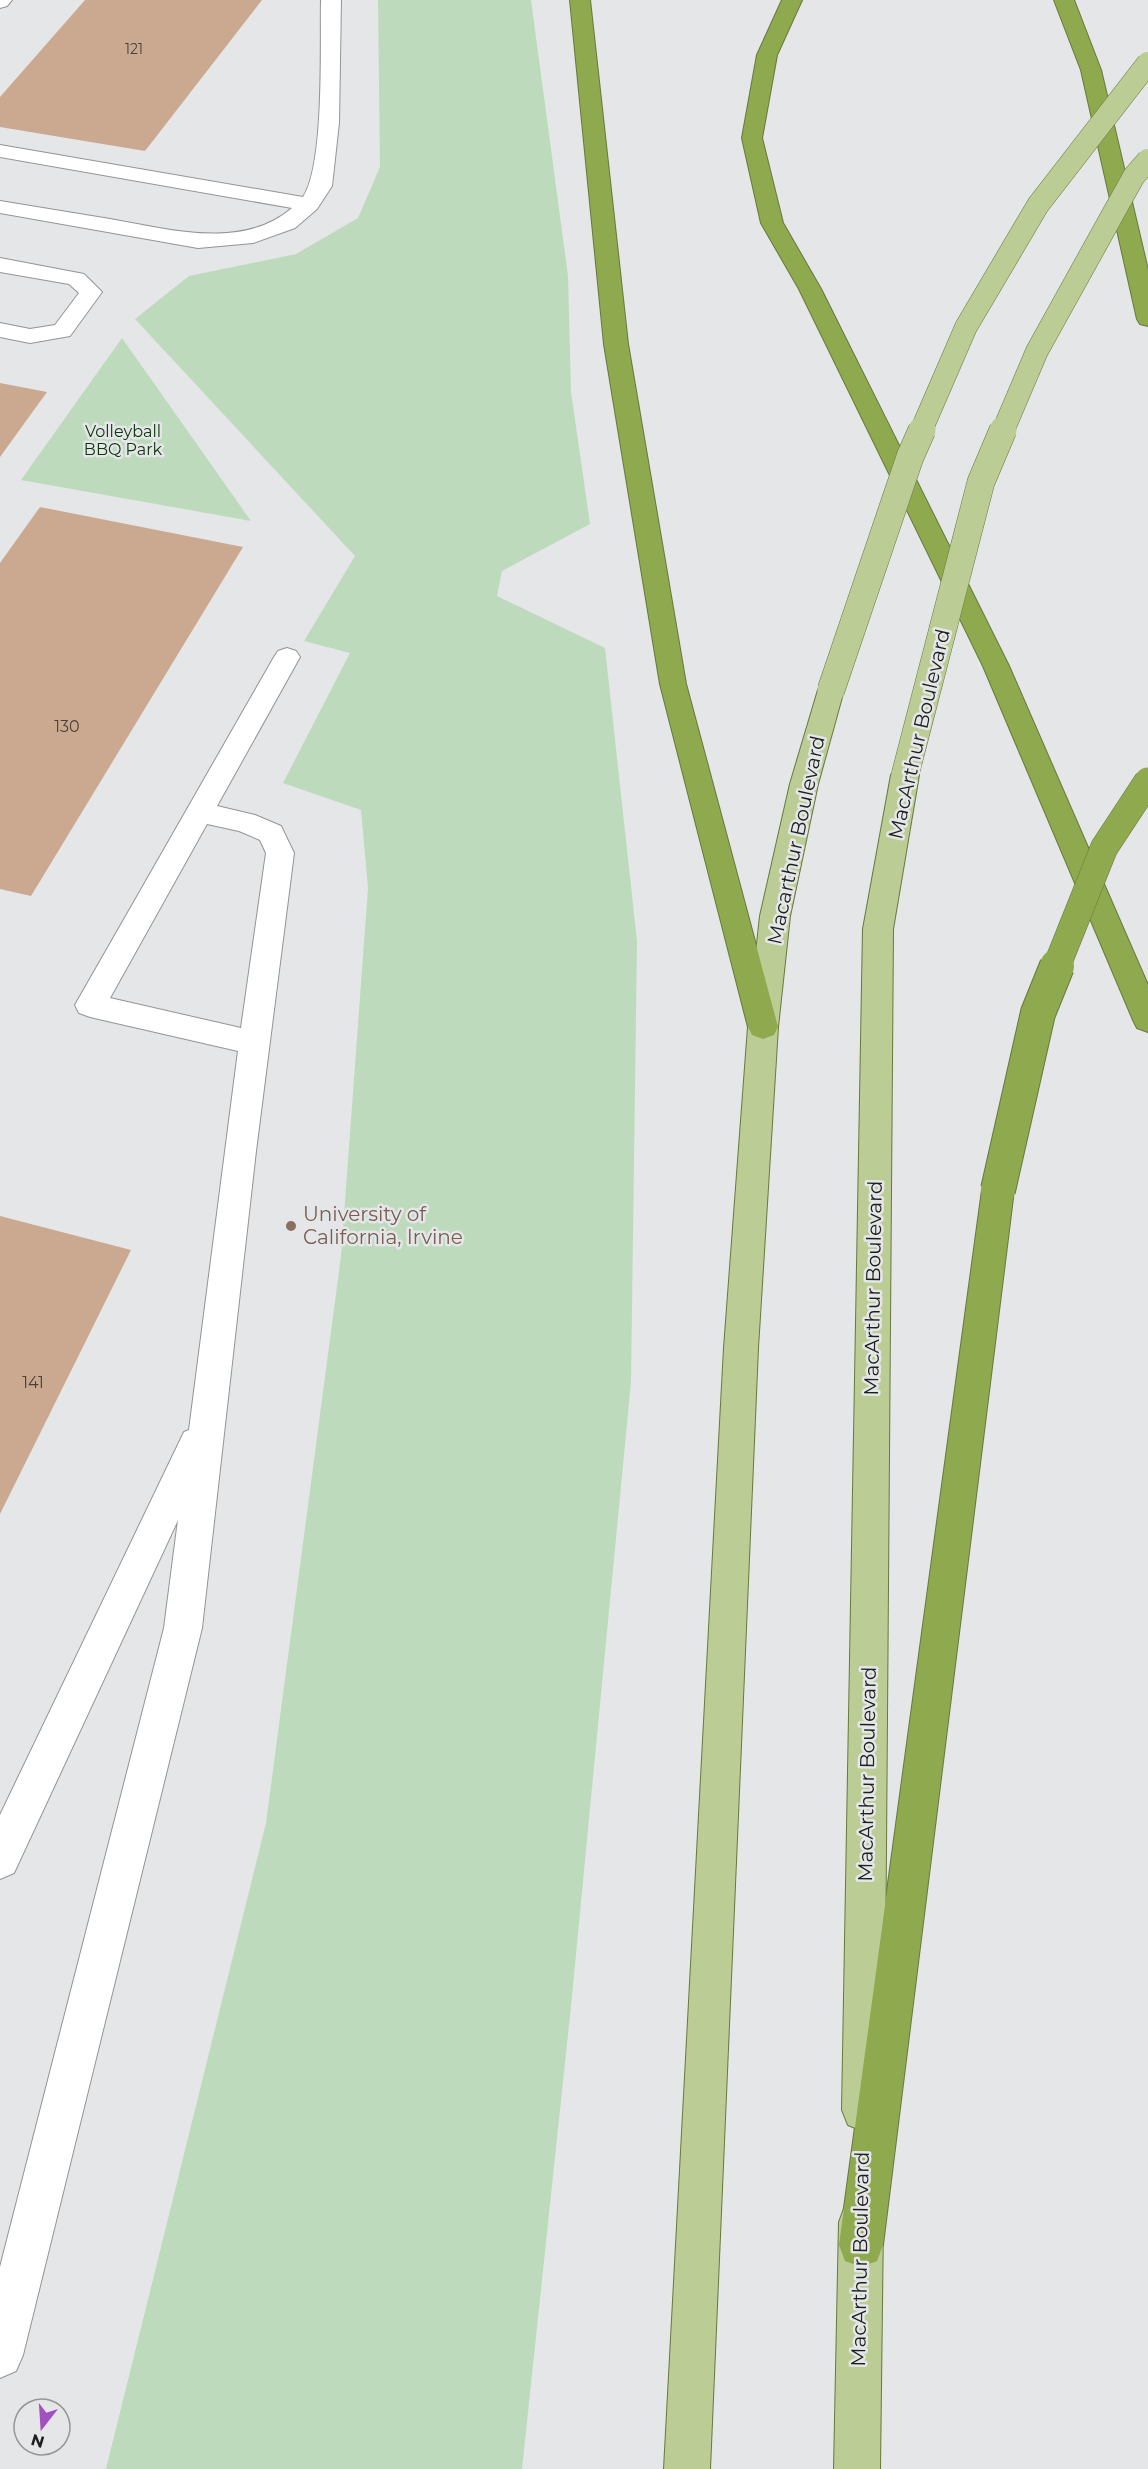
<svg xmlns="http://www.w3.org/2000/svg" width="1148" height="2469" viewBox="0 0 1148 2469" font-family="Montserrat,sans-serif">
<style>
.green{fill:#bedabd}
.building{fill:#cba991}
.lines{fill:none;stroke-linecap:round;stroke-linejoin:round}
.minor-casing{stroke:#939495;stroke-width:2}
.major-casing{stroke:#67793d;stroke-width:2}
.highway-casing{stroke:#67793d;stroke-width:2}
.minor{fill:#fff;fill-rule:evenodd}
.major{fill:#bccc95;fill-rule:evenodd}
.highway{fill:#8faa4e;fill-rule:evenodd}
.major-bridge-far1-casing{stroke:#67793d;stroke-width:23;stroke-linecap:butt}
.major-bridge-casing{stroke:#67793d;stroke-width:28;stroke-linecap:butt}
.highway-bridge-far1-casing{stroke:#67793d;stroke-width:28;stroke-linecap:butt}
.highway-bridge-casing{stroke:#67793d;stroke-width:36;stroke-linecap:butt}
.major-bridge-far1{stroke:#bccc95;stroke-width:22}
.major-bridge{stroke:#bccc95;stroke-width:27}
.highway-bridge-far1{stroke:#8faa4e;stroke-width:27}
.highway-bridge{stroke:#8faa4e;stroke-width:34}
.education-dot{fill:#8d6e63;stroke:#e4e6e7;stroke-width:2}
.labels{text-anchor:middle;stroke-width:5;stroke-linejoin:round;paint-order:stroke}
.far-number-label{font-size:14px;fill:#48413b}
.far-park-label{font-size:16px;fill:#0c360e;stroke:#e4e6e7}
.number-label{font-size:16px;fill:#48413b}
.street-label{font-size:20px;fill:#1d1e1e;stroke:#e4e6e7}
.education-label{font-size:20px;fill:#785e54;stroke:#e4e6e7;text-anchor:start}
</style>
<rect width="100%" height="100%" fill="#e4e6e7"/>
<g class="green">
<polygon points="378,0 531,0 568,276 571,392 590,524 502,571 497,596 605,648 637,941 631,1382 571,2006 522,2469 106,2469 266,1823 341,1256 368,888 361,810 283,783 350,653 304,641 355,556 135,319 189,276 296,254 358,218 380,167"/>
<polygon points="122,338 251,521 21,480"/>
</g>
<g class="building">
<polygon points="85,0 262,0 145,151 0,127 0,97"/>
<polygon points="0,383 47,392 0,457"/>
<polygon points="40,507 243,547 31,896 0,889 0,563"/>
<polygon points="0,1216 131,1250 0,1514"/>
</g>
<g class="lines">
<g class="minor-casing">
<g id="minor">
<polygon points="0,0 12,0 7,6 0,8"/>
<path d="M321 0H341L339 123 332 186 317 209 295 228 253 243 198 248 0 213V201C37 207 73 213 110 219 168 229 242 251 292 208L0 157V145L303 197C325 164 320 43 321 0Z"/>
<polygon points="0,258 84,274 102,292 70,336 30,343 0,337 0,323 30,329 55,325 79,293 69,284 0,272"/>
<path d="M287 648 296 651 300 657 217 806 255 815 281 826 294 853 256 1151 202 1628 23 2355 16 2371 0 2378V2267L164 1628 178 1520 14 1873 0 1879V1815L184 1432 189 1430 238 1051 90 1017 79 1013 75 1005 274 657 278 651ZM207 824 239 831 260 840 266 853 241 1028 110 998Z"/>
</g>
</g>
<g class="major-casing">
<g id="major">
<polygon points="831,681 841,683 844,690 818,784 790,916 778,1027 758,1348 710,2469 664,2469 724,1348 748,1027 760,916 790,784 818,690 821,683"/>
<polygon points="905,765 915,768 919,775 893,929 884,2110 878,2125 863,2131 848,2125 842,2110 863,929 891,775 895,768"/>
<polygon points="861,2200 877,2206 883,2222 880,2469 834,2469 839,2222 845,2206"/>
</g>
</g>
<g class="highway-casing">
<g id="highway">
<polygon points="570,0 590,0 628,344 686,684 778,1027 774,1035 763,1039 752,1035 748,1027 660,684 604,344"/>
<polygon points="782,0 802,0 777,55 762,138 783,223 821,289 1009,666 1148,985 1148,1032 1137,1028 1133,1020 983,666 799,289 761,223 742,138 757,55"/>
<polygon points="1054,0 1074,0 1101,70 1148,270 1148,326 1140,324 1137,319 1081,70"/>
<polygon points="998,1177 1009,1181 1014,1190 883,2245 877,2261 861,2267 845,2261 839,2245 982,1190 987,1181"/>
</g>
</g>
<use href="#minor" class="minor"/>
<use href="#major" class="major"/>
<use href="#highway" class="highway"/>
<g class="major-bridge-far1-casing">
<g id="major-bridge-far1">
<polyline points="921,431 966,327 1038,205 1148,63"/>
<polyline points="1003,431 1037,351 1134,176 1148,160"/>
</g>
</g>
<g class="major-bridge-casing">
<g id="major-bridge">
<polyline points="831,690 910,457 922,430"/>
<polyline points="905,775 981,482 1003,430"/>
</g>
</g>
<g class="highway-bridge-far1-casing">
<polyline id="highway-bridge-far1" points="1056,968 1104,848 1148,781"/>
</g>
<g class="highway-bridge-casing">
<polyline id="highway-bridge" points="998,1190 1038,1013 1057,966"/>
</g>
<use href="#major-bridge-far1" class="major-bridge-far1"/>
<use href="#major-bridge" class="major-bridge"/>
<use href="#highway-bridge-far1" class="highway-bridge-far1"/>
<use href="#highway-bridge" class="highway-bridge"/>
</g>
<circle class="education-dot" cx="291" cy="1226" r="6"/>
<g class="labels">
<g class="far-number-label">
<text x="134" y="54">121</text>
</g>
<g class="far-park-label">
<text x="123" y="437">Volleyball<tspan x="123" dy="18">BBQ Park</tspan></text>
</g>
<g class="number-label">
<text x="67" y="732">130</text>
<text x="33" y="1388">141</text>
</g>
<g class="street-label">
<text transform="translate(919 734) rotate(-77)" y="7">MacArthur Boulevard</text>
<text transform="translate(796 840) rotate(-78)" y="7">Macarthur Boulevard</text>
<text transform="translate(873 1288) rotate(-89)" y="7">MacArthur Boulevard</text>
<text transform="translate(867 1774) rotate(-89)" y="7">MacArthur Boulevard</text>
<text transform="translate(860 2259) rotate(-89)" y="7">MacArthur Boulevard</text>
</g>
<g class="education-label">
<text x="303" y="1221">University of<tspan x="303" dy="23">California, Irvine</tspan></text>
</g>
</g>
<g transform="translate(42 2427) rotate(197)"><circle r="28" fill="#e4e6e7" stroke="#949697" stroke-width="1.5"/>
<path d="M0-4.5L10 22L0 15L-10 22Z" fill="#a150c0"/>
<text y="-9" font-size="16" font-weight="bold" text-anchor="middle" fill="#1d1e1e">N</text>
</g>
</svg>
